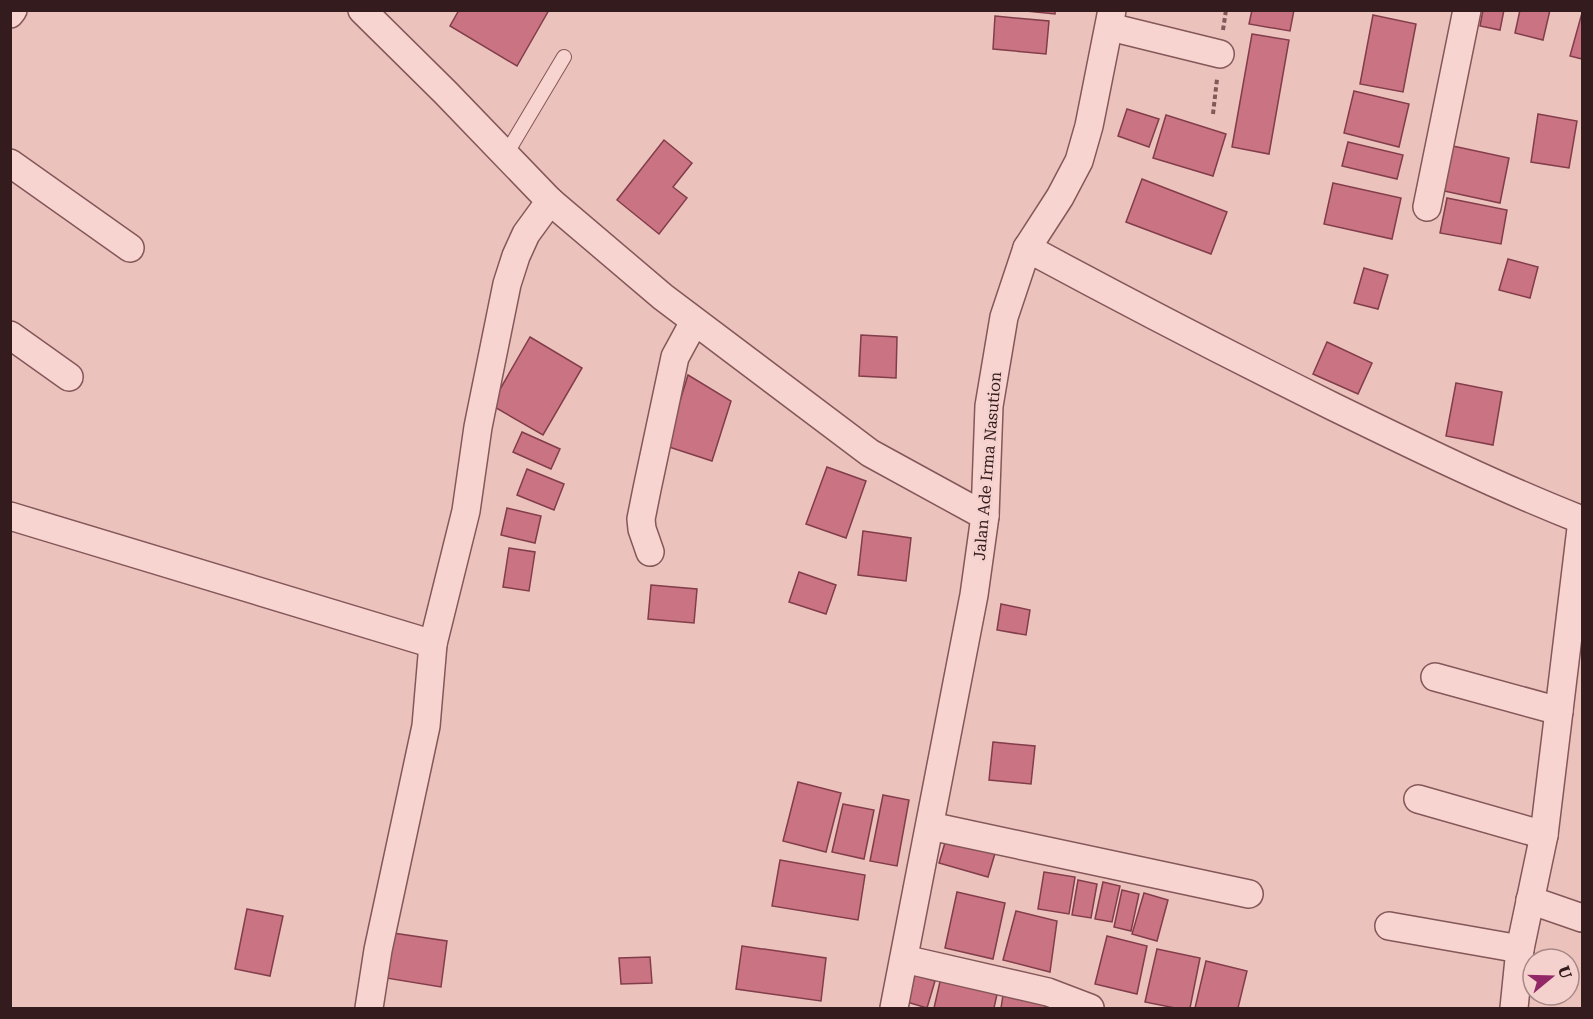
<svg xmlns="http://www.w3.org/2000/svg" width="1593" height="1019" viewBox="0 0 1593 1019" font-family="'Roboto Serif',serif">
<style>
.building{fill:#ca7382;stroke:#823d4a;stroke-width:1.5}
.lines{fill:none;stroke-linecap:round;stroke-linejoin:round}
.service-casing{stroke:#845759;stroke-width:16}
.minor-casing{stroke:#845759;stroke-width:30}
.path{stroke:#845759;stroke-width:4;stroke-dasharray:4.5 3;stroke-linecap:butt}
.service{stroke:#f8d4d0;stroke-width:14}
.minor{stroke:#f8d4d0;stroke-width:27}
.labels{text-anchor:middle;stroke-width:5;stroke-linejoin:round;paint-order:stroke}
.street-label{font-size:16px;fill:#331b1e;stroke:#f4d1cc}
</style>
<rect width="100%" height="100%" fill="#ecc2bd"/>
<g class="building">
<polygon points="459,10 549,10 517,66 450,26"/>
<polygon points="1015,10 1055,10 1055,14"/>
<polygon points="1252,10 1294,10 1290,31 1249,24"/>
<polygon points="1483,10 1504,10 1500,30 1480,26"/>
<polygon points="1520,10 1550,10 1543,40 1515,33"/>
<polygon points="1582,13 1582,59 1570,56"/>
<polygon points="1373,15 1416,24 1403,92 1360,84"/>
<polygon points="995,16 1049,21 1046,54 993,49"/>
<polygon points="1252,34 1289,40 1269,154 1232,147"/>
<polygon points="1354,91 1409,104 1399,147 1344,133"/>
<polygon points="1127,109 1159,119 1149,147 1118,136"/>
<polygon points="1538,114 1577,121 1569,168 1531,162"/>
<polygon points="1166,115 1226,134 1213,176 1153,158"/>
<polygon points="664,140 692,163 673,187 687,198 659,234 617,200"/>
<polygon points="1348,142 1403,155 1397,179 1342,166"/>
<polygon points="1453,146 1509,158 1500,203 1444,191"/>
<polygon points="1142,179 1227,212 1211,254 1126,222"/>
<polygon points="1333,183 1401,198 1392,239 1324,224"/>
<polygon points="1447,198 1507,210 1501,244 1440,233"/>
<polygon points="1508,259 1538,267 1530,298 1499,290"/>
<polygon points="1364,268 1388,275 1378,309 1354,303"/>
<polygon points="861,335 897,337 896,378 859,376"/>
<polygon points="530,337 582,368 543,435 491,405"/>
<polygon points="1327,342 1372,363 1358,394 1313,374"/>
<polygon points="688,375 731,401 712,461 666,446"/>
<polygon points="1456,383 1502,392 1493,445 1446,436"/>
<polygon points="522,432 560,449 551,469 513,452"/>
<polygon points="827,467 866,481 846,538 806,524"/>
<polygon points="527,469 564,484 554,510 517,495"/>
<polygon points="507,508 541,516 535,543 501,535"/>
<polygon points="863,531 911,538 906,581 858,575"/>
<polygon points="509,548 535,552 529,591 503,587"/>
<polygon points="799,572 836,585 826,614 789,602"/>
<polygon points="651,585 697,589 694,623 648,619"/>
<polygon points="1001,604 1030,610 1026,635 997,630"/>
<polygon points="993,742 1035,746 1031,784 989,780"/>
<polygon points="798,782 841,793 826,852 783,841"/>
<polygon points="883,795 909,800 897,866 870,861"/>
<polygon points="843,804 874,810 864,859 832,852"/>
<polygon points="947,836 996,850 988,877 939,863"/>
<polygon points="780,860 865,875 858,920 772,906"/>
<polygon points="1044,872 1075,877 1069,914 1038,909"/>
<polygon points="1078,880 1097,884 1091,918 1072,915"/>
<polygon points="1103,882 1120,886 1112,922 1095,919"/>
<polygon points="1122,890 1139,894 1131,931 1114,927"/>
<polygon points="957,892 1005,903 993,959 945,948"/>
<polygon points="1144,893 1168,900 1157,941 1132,934"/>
<polygon points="247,909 283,916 270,976 235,969"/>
<polygon points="1016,911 1057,921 1050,972 1003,960"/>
<polygon points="393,933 447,941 441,987 386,978"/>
<polygon points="1107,936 1147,946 1137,994 1095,984"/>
<polygon points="742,946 826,958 821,1001 736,989"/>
<polygon points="1157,949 1200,958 1190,1008 1175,1008 1145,1002"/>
<polygon points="650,957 652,983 621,984 619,958"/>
<polygon points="1206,961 1247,971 1238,1008 1195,1008"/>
<polygon points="942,973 999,985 994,1008 934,1008"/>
<polygon points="915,975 935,981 927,1008 907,1002"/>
<polygon points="1004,989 1054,997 1052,1008 1001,1008"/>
</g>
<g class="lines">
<g class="service-casing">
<polyline id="service" points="505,156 564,57"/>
</g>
<g class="minor-casing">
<g id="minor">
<polyline points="362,10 445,92 550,201 663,297 870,453 985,516"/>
<polyline points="10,14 13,10"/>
<polyline points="1110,27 1220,54"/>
<polyline points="10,163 130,248"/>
<polyline points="1427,207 1467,10"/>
<path d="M1027 248C1129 303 1231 356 1334 407 1416 447 1498 487 1582 520"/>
<polyline points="10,335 69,377"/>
<polyline points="10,516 433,644"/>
<polyline points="650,552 642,529 641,519 647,489 675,357 694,322"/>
<polyline points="1435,677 1559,711"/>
<polyline points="1418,799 1544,835"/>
<polyline points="930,826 1249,894"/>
<polyline points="1530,900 1582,918"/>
<polyline points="1389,926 1520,949 1544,835 1582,520"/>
<polyline points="904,959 1048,992 1090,1008"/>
<polyline points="369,1008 378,950 426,726 433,644 466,511 478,427 507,284 516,256 526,234 550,201"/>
<polyline points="894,1008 974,595 985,516 989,406 1004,317 1027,248 1060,197 1079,161 1089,126 1112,10"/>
<polyline points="1514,1008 1520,949"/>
</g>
</g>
<g class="path">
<polyline points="1223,30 1226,10"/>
<polyline points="1213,114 1217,79"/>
</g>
<use href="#service" class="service"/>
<use href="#minor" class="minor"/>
</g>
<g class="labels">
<g class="street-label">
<text transform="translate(987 466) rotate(-85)" y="6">Jalan Ade Irma Nasution</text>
</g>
</g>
<rect width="1593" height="1019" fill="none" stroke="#331b1e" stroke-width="24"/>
<g transform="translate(1551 977) rotate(71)"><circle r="28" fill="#f4d1cc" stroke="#a78886" stroke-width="1.5"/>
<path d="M0-4.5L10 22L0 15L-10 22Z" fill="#922867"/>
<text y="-9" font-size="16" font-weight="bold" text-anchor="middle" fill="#331b1e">U</text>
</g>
</svg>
